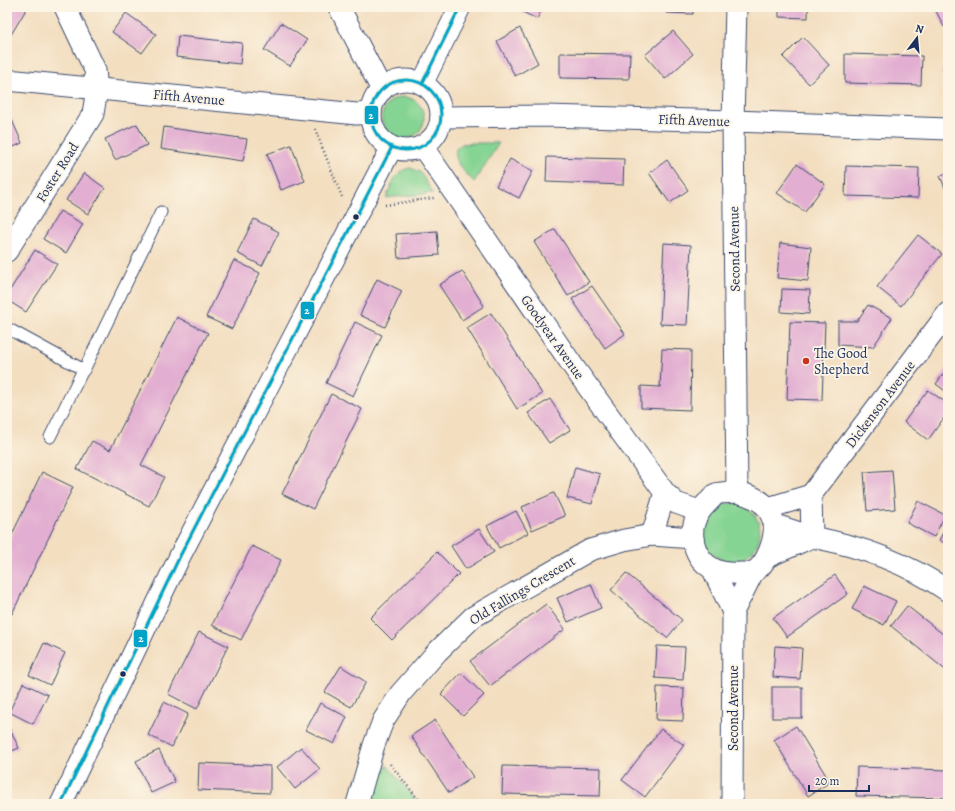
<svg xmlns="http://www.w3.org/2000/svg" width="955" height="811" viewBox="0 0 955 811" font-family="Alegreya,serif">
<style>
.green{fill:#85d493;stroke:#508278}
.building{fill:#e2aed1}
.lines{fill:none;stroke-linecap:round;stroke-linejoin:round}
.lane-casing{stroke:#3b496d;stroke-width:13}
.street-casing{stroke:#3b496d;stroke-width:23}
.path{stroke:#3b496d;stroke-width:2.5;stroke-dasharray:1 3;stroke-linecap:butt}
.lane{stroke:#fff;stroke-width:11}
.street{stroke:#fff;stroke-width:21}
.bus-1-casing{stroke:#fcf5e5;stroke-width:6}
.bus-1{stroke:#01a3c8;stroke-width:3}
.bus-dot{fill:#1b2f5e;stroke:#fcf5e5;stroke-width:1.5}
.poi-dot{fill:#c8321e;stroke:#fcf5e5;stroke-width:1.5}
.labels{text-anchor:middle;stroke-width:3.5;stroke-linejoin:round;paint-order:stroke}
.street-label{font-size:14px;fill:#1b2f5e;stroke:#fcf5e5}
.poi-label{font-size:14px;fill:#1b2f5e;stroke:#fcf5e5;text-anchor:start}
.line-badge{stroke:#fcf5e5;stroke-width:1.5}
.badge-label{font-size:11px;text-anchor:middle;font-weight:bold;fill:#fff}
</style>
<rect width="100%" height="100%" fill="#fcf5e5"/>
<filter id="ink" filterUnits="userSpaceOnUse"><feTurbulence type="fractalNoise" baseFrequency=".025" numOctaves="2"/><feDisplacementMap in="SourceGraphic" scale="8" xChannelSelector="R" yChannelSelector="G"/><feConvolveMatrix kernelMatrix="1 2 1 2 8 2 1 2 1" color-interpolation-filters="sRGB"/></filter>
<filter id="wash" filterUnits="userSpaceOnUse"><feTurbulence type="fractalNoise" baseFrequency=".012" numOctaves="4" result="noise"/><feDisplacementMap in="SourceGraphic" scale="16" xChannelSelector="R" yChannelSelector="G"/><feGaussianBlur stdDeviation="0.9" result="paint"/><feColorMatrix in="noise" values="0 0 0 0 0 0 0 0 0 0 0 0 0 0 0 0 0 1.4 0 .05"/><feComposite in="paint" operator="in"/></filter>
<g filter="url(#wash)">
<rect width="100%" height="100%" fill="#f3dec0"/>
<g class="green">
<circle cx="403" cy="118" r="21"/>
<path d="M474 143H499L474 182C465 172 453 163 456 149L462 144Z"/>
<path d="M410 168 420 172 433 193 386 198C392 185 394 171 410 168Z"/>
<circle cx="731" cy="532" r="29"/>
<polygon points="387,765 419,804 372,804 372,794"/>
</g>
<g id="blocks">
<g class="building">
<polygon points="7,7 25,7 27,8 9,38 7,37"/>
<polygon points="512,7 543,7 537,19"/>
<polygon points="666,7 693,7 693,14 666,13"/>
<polygon points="779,7 808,7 808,18 779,17"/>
<polygon points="934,7 948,7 948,25 944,27"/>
<polygon points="126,13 156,34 142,53 112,32"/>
<polygon points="281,23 307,40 290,66 264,50"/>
<polygon points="520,28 538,63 515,76 497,41"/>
<polygon points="673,31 693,54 665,79 645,55"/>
<polygon points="178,36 242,43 240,64 176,57"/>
<polygon points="803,37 829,65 809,84 783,57"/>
<polygon points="560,53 630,54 629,79 560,78"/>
<polygon points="845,54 922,56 921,85 845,83"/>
<polygon points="948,59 948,74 942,70"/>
<polygon points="8,111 22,143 7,150 7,112"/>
<polygon points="137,124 147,145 115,160 105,139"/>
<polygon points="164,127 247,139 243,161 161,149"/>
<polygon points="291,145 305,181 281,190 267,154"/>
<polygon points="547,157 624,159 623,185 546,182"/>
<polygon points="510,159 533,171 519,198 496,186"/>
<polygon points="667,160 688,190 670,203 649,173"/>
<polygon points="797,164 825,184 805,212 777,193"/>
<polygon points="846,166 919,168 918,198 845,196"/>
<polygon points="948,172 948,195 940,176"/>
<polygon points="84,173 105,188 88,214 66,200"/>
<polygon points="60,211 83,224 66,253 43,239"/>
<polygon points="254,219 279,232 262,266 237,253"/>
<polygon points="555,229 589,282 568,296 534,242"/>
<polygon points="437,231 439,255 398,258 396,234"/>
<polygon points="918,235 942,254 901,306 877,287"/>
<polygon points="664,243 691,245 687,325 660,324"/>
<polygon points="780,243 811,247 808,281 777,278"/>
<polygon points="35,250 57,264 26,312 7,300 7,295"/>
<polygon points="234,260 260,273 232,329 206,317"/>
<polygon points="462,271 484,306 462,320 439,285"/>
<polygon points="377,279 402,291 385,327 360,315"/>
<polygon points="592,286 625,334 605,348 572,299"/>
<polygon points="782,289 810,290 809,314 781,312"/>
<polygon points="868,305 892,318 873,347 838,345 838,321 857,321"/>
<polygon points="491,313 542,394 517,409 467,328"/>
<polygon points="177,317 208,333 141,465 164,477 149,506 77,469 92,441 110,450"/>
<polygon points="355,322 382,335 353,396 326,383"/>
<polygon points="790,322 825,323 822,400 787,399"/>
<polygon points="662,349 691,350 690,410 641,408 641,386 660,387"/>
<polygon points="948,367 948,393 936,384"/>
<polygon points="928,390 948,404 948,412 928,440 904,422"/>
<polygon points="331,394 362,409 313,509 282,494"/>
<polygon points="550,399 570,430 549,443 528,413"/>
<polygon points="575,467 600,474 592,504 567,498"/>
<polygon points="892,470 895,509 867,511 864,472"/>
<polygon points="42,472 73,487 12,614 7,612 7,545"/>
<polygon points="554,493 565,516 532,530 522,507"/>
<polygon points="918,501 945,515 934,537 907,523"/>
<polygon points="516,511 528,533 499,548 487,526"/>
<polygon points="948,524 948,545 939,540"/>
<polygon points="479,529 494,552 466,569 451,546"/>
<polygon points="252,546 281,560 241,640 212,625"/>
<polygon points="437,552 459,574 392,640 370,618"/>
<polygon points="626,573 682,620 667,638 611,590"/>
<polygon points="835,575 848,594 787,637 773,618"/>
<polygon points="591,584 601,608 568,622 557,598"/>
<polygon points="864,586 896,601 884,625 852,609"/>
<polygon points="546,604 565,629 490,686 470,661"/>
<polygon points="907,606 948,638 948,672 891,626"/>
<polygon points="199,632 228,646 197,709 168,694"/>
<polygon points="44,643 65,653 50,685 29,675"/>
<polygon points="657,646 685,647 683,680 655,678"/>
<polygon points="775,646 802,648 800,679 773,677"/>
<polygon points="341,666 366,682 351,707 325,692"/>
<polygon points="461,673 484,695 463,716 441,694"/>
<polygon points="23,683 48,695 33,724 9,712"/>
<polygon points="657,687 684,688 683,721 656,720"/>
<rect x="772" y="687" width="30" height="31"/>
<polygon points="164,702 188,714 172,747 148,735"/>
<polygon points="320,703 347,717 334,744 306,730"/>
<polygon points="435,720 473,777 449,793 411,736"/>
<polygon points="7,725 8,725 19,748 7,753"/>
<polygon points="796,726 830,782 808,796 774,740"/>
<polygon points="661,729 684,745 645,797 622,780"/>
<polygon points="301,747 320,769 295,789 277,767"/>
<polygon points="159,750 175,782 151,793 136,761"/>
<polygon points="199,763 270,766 270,793 198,790"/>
<polygon points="503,766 601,768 600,796 502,794"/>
<polygon points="857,767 948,770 948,798 856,796"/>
</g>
</g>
</g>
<g filter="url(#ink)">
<use href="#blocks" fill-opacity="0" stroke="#3b496d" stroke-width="1"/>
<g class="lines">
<g class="lane-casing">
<g id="lane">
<polyline points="7,328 84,370 161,212"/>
<polyline points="50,437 83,370"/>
</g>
</g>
<g class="street-casing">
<g id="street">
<polyline points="339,7 382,90"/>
<polyline points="736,7 733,121 737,492"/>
<polyline points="7,80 357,114 371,113"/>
<circle cx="406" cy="115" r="35"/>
<polyline points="422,84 460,7"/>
<polyline points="441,117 546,116 733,121 948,129"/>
<polyline points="422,146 575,369 665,493 676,503 699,511"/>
<polyline points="7,251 93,114 97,89 95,70 65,7"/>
<path d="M737 492C749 495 761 499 768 509 771 514 773 519 774 523 776 538 767 565 753 572 750 573 745 573 741 573 719 575 700 567 694 544 690 527 695 515 707 503 710 501 713 496 716 494 721 492 731 493 737 492Z"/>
<polyline points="811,495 948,313"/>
<path d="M768 508 811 495 812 537C860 546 907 563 948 591"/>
<polyline points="652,535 665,493"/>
<polyline points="767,557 812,537 775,525"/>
<polyline points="713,570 733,612 753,572"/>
<polyline points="61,804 180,556 392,147"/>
<polyline points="357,804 374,745 383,721 401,693 437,652 473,617 590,550 624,540 652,535 693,538"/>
<polyline points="732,804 733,612"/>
</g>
</g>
<g class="path">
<polyline points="315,129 342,197"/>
<polyline points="385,205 434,198"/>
<polyline points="390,764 422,804"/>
</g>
<use href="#lane" class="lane"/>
<use href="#street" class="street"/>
<g class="bus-1-casing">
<g id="bus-1">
<circle cx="406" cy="115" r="35"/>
<polyline points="422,84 460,7"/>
<polyline points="61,804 180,556 392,147"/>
</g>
</g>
<use href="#bus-1" class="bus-1"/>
</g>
</g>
<g class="bus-dot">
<circle cx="356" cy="217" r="3.5"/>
<circle cx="123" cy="674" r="3.5"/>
</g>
<circle class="poi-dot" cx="806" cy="361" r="4"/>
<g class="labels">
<g class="street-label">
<text transform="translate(189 97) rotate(5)" y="5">Fifth Avenue</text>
<text transform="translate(694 120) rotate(2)" y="5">Fifth Avenue</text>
<text transform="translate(57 172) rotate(-58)" y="5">Foster Road</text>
<text transform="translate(734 249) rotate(-91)" y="5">Second Avenue</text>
<text transform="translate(553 337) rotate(55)" y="5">Goodyear Avenue</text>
<text transform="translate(880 404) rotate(-53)" y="5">Dickenson Avenue</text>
<text transform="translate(522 590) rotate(-31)" y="5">Old Fallings Crescent</text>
<text transform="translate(733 708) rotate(-90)" y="5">Second Avenue</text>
</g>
<g class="poi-label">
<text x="814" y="358">The Good<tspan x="814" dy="16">Shepherd</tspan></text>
</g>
</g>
<g class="line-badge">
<rect x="364" y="105" width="15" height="20" rx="4" fill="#01a3c8"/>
<rect x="300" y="301" width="15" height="19" rx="4" fill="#01a3c8"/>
<rect x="133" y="629" width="15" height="19" rx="4" fill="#01a3c8"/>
</g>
<g class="badge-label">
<text x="371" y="119">2</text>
<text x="307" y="314">2</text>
<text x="141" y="642">2</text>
</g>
<rect width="955" height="811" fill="none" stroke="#fcf5e5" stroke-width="24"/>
<g transform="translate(917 38) rotate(16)" stroke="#fcf5e5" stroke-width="3" paint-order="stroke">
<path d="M0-3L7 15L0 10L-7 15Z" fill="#1b2f5e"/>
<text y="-6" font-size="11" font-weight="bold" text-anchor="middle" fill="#1b2f5e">N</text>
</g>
<path d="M809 785v6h60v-6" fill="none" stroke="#1b2f5e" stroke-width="2"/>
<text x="815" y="785" font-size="12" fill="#1b2f5e" stroke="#fcf5e5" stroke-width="3" paint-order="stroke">20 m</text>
</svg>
